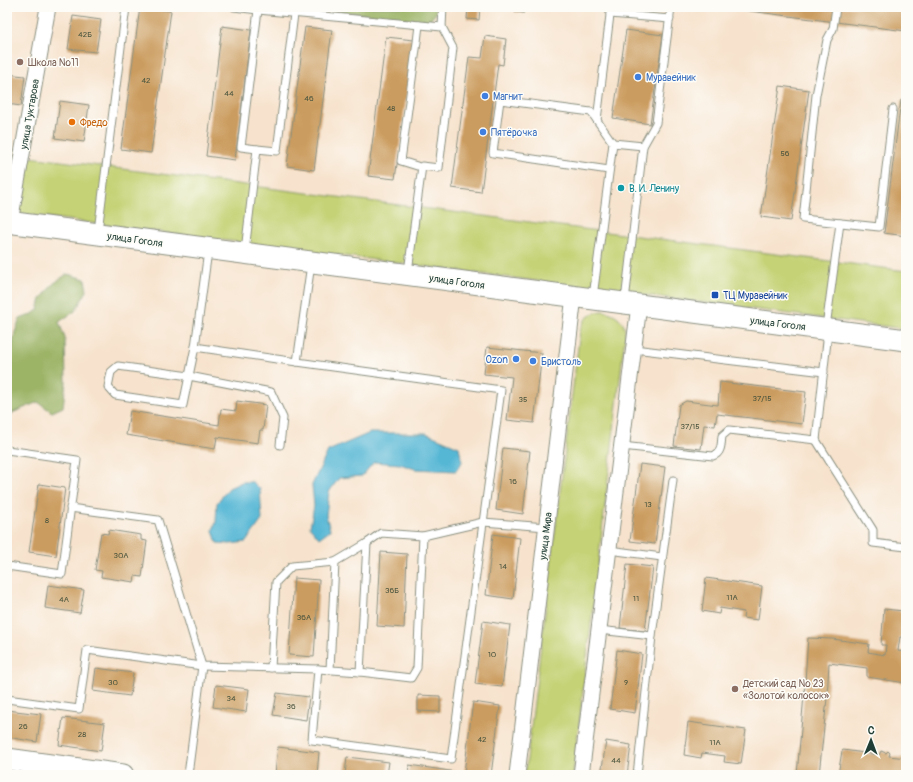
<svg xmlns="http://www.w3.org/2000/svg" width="913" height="782" viewBox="0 0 913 782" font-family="Pangolin,sans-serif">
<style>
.green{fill:#c5d274;stroke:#728854}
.forest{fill:#9cb466;stroke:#5e784d}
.water{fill:#56b7d5;stroke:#3a7a84}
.building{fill:#cb9c5e}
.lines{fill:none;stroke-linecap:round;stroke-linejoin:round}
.lane-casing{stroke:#8b9080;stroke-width:9}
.street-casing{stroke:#8b9080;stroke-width:17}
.secondary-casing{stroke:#8b9080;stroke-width:23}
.lane{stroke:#fff;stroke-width:7}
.street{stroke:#fff;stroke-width:15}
.secondary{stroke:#fff;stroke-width:21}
.education-dot{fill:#8d6e63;stroke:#fdfcf7;stroke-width:1.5}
.shop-dot{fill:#3f7fe0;stroke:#fdfcf7;stroke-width:1.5}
.food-dot{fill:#e8710a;stroke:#fdfcf7;stroke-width:1.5}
.culture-dot{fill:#0f9aa8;stroke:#fdfcf7;stroke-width:1.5}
.transit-dot{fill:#1a4fb4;stroke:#fdfcf7;stroke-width:1.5}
.labels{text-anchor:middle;stroke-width:3;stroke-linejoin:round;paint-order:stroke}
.number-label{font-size:8px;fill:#4a553e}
.education-label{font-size:10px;fill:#785e54;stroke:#fdfcf7;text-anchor:start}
.shop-label{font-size:10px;fill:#366cbe;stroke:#fdfcf7;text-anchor:start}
.street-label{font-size:10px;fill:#1f3d34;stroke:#fdfcf7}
.food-label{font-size:10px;fill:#c56008;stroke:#fdfcf7;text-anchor:start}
.culture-label{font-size:10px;fill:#0d838f;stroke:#fdfcf7;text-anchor:start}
.transit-label{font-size:10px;fill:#164399;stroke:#fdfcf7;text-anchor:start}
</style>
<rect width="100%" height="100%" fill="#fdfcf7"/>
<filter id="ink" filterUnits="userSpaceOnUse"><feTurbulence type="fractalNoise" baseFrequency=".025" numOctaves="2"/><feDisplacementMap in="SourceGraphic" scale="8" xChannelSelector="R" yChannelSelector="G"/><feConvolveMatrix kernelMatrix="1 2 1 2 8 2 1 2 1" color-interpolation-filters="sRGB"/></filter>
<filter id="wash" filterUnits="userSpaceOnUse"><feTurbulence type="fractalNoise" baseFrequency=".012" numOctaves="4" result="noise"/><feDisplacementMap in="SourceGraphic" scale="16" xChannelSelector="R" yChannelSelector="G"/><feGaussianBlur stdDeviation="0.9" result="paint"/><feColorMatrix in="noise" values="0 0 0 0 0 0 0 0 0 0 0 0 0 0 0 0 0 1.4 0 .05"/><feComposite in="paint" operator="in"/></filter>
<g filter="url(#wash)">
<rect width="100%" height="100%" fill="#f7e3cd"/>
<g class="green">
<polygon points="7,154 906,271 906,329 7,212"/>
<path d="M601 311C616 312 626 321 625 336L573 775H525L580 331C583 319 590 313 601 311Z"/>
</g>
<g class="forest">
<polygon points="324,7 434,7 437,12 428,22 345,12"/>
<polygon points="67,274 85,279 87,291 75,311 59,322 65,338 66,382 63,407 52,412 38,402 12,413 7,424 7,363 11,353 15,332 20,319 31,315 38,310 41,299 53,284"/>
</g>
<g class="water">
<polygon points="370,433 426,433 459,447 462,462 456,471 415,469 400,464 374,462 362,476 339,478 329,492 326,515 330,530 319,538 310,527 314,506 312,485 328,451"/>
<polygon points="242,482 253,482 260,489 262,520 246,542 230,544 217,543 213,530 216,522 217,503 229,488"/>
</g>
<g id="blocks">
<g class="building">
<polygon points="140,7 171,11 151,153 121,149"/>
<polygon points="468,7 480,7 479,20 467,19"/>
<polygon points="516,7 524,7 524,13 515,12"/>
<polygon points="726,7 906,7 906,31 726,8"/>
<polygon points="73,16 101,20 96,52 68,49"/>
<polygon points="222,26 251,30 235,160 206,156"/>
<polygon points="305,27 332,30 314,170 287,166"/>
<polygon points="626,30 663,35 650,124 613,118"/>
<polygon points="485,36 506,39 503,65 498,64 481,192 452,188 469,57 482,58"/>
<polygon points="386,37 414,40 395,179 368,176"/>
<polygon points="7,74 25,76 21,106 7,104"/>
<polygon points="780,86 809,90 791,221 761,217"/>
<polygon points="901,100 906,101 906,236 884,233"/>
<polygon points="60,101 89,105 84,142 55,138"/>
<polygon points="487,347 542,353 534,423 507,420 512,377 484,374"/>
<polygon points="720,382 806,392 802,424 717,414 715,426 704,425 701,449 674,446 679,405 686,401 718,405"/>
<polygon points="237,401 266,405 263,430 260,430 258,443 217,437 215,449 126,435 130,411 219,425 221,409 236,411"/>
<polygon points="503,448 530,451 523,514 496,510"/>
<polygon points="640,464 665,467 655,544 630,541"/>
<polygon points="39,484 65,488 56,556 29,552"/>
<polygon points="109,530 141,535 141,540 147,541 142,577 135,576 134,582 101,577 102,571 95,570 101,533 108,534"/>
<polygon points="493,534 520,538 513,599 486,595"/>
<polygon points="381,552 407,554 404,628 377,626"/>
<polygon points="627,564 653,567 645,631 620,628"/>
<polygon points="294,578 319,580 314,657 289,655"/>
<polygon points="706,578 762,586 758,620 743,618 744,612 720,608 719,614 702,611"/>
<polygon points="48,585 84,590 80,613 45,608"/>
<polygon points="905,598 906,598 906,637 900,637 898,651 906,652 906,683 867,677 867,668 829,663 827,698 819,775 797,775 804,695 808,638 833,639 869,644 868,652 885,655 886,645 881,645 884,609 904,611"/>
<polygon points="483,621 510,625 502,687 475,684"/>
<polygon points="617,650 642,654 635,713 610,709"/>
<polygon points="96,668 133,673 130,696 93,691"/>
<polygon points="216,685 249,689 246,712 213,707"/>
<polygon points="277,693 309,697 306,720 273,715"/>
<polygon points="418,695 440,696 440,712 418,711"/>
<polygon points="473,702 500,706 491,775 408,775 409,765 464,773"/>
<polygon points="7,710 41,714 37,742 7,737"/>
<polygon points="63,718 105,723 101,751 59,745"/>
<polygon points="688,722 746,730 741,764 724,762 725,756 702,753 701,758 684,755"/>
<polygon points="606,741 631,745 627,775 601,775"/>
<polygon points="278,747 319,752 317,775 287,775 275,774"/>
<polygon points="843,750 879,755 881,751 886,753 888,751 890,753 889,756 906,758 906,775 838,775 842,751"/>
<polygon points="347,757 389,762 387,775 345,775"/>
</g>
</g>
</g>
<g filter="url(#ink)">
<use href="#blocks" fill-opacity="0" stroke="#8b9080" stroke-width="1"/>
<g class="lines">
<g class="lane-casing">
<g id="lane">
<polyline points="234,7 258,10 442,27"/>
<polyline points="836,7 833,29 827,40 816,95 803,219 879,227 893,109"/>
<polyline points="610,14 670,19"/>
<polyline points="597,120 611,7"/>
<polyline points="257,149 241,147 258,10"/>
<polyline points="417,166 401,161 417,42 419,25"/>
<polyline points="609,170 493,153 500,100 591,112 613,143"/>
<polyline points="98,231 126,7"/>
<polyline points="208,251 195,347 297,362"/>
<polyline points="245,251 257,149 277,151 294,14"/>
<polyline points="408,272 422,166 439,168 453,48 442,27 443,7"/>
<polyline points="593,297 613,143 643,146"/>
<polyline points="625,301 643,146 656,123 671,7"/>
<polyline points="826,327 840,223"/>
<polyline points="195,347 183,405 115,395 108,387 111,372 118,366 189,376 271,392 283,418 280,445"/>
<polyline points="634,349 824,372"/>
<polyline points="816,440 873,530 873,543 906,547"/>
<path d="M622 446 713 456C722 453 721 444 722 436L729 430 816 440 828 332"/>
<polyline points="7,450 77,460 62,574 7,566"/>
<polyline points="70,508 158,520 202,666 188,775"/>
<polyline points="367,543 381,533 423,536"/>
<polyline points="609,550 662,557"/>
<polyline points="599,630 652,636"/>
<polyline points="271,668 276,582 292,566 335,562"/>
<polyline points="318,669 360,672 411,678 417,668 423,536 483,522 546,527"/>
<polyline points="330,670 335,562 367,543 360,672"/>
<polyline points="7,699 79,709 87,650 202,666 318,669 312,740 451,759 501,390 297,362 311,264"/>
<polyline points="637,775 652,636 673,480"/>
</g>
</g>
<g class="street-casing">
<g id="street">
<polyline points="10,222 48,7"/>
<polyline points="517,775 574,296"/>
<polyline points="581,775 639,305"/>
</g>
</g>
<g class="secondary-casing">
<g id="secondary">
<polyline points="7,222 906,340"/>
<polyline points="7,759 123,775"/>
</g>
</g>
<use href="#lane" class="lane"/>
<use href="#street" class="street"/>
<use href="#secondary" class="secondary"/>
</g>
</g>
<g class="education-dot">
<circle cx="20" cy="62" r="4"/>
<circle cx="735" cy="689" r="4"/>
</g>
<g class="shop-dot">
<circle cx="638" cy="77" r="4"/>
<circle cx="485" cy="96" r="4"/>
<circle cx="483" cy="132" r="4"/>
<circle cx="516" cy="359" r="4"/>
<circle cx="533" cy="361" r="4"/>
</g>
<circle class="food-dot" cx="72" cy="122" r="4"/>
<circle class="culture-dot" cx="621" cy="188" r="4"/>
<rect class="transit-dot" x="711" y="291" width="8" height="8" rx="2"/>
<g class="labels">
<g class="number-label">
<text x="85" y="37">42Б</text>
<text x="146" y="83">42</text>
<text x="229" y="96">44</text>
<text x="309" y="101">46</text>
<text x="391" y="111">48</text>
<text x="785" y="156">56</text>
<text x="762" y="401">37/15</text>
<text x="523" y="402">35</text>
<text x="690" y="429">37/15</text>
<text x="513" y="484">16</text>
<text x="648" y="507">13</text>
<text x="47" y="523">8</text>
<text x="121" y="558">30А</text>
<text x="503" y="569">14</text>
<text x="392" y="593">36Б</text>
<text x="732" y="600">11А</text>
<text x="636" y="601">11</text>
<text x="64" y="602">4А</text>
<text x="304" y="620">36А</text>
<text x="492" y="657">10</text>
<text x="113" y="685">30</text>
<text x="626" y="685">9</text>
<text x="231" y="701">34</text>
<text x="291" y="709">36</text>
<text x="23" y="729">26</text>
<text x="82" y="737">28</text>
<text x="482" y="742">42</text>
<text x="715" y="745">11А</text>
<text x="616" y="763">44</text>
</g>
<g class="education-label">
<text x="28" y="66">Школа №11</text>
<text x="743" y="687">Детский сад № 23<tspan x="743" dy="12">«Золотой колосок»</tspan></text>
</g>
<g class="shop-label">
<text x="646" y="81">Муравейник</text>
<text x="493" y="100">Магнит</text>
<text x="491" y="136">Пятёрочка</text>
<text x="508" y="363" text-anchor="end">Ozon</text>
<text x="541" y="365">Бристоль</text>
</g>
<g class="street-label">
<text transform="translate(29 114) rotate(-80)" y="4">улица Туктарова</text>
<text transform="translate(135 239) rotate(8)" y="4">улица Гоголя</text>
<text transform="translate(457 281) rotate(8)" y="4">улица Гоголя</text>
<text transform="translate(778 323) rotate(7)" y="4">улица Гоголя</text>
<text transform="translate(545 536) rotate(-83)" y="4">улица Мира</text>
</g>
<g class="food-label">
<text x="80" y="126">Фредо</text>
</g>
<g class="culture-label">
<text x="629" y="192">В. И. Ленину</text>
</g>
<g class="transit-label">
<text x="723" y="299">ТЦ Муравейник</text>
</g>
</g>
<rect width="913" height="782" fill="none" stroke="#fdfcf7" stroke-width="24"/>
<g transform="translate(871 740) rotate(1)" stroke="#fdfcf7" stroke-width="3" paint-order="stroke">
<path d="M0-3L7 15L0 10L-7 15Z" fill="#1f3d34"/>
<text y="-6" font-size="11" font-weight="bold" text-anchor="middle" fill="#1f3d34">С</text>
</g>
</svg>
